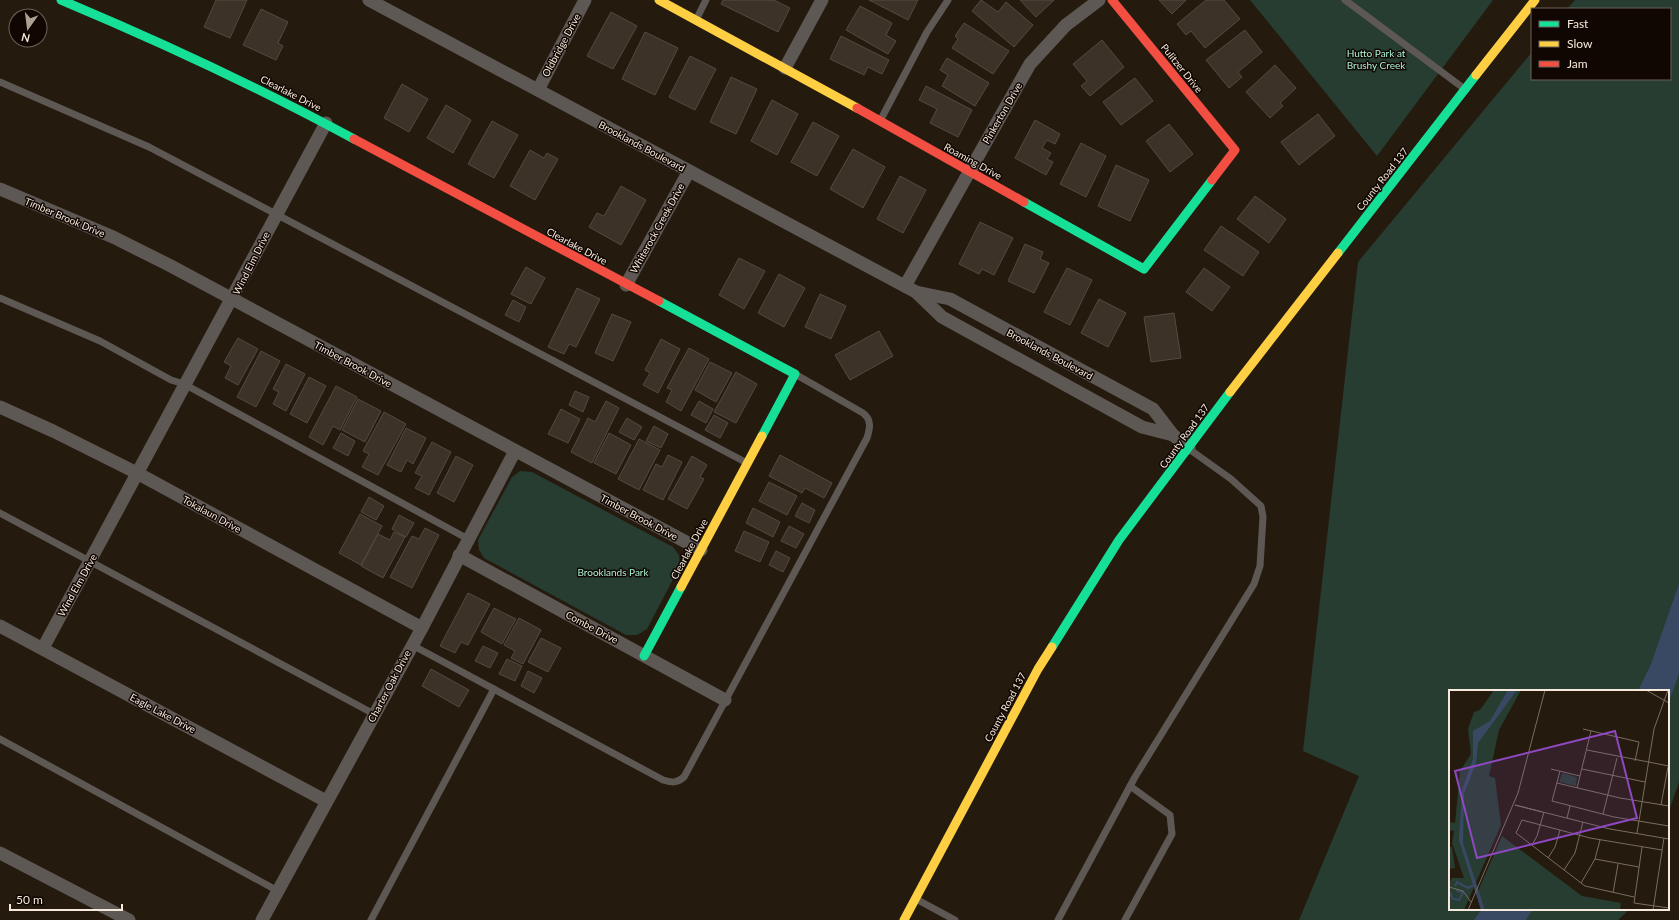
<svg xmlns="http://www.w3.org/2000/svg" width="1679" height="920" viewBox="0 0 1679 920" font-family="Lato,sans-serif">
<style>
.green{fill:#273d31}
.water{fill:#394963}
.building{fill:#3c3228;stroke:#544a41}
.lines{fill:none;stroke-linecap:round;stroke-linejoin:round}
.lane{stroke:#5e5855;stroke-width:7}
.street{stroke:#5e5855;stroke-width:13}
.fast{stroke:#16e098;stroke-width:9}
.slow{stroke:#ffcf43;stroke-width:9}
.jam{stroke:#f24e42;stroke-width:9}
.labels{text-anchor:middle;stroke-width:3;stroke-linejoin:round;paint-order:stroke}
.street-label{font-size:10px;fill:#f7e9dc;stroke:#100702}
.park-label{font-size:10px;fill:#abf2d2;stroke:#100702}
.inset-river{fill:none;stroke:#394963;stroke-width:2}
.inset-road{fill:none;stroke:#796d60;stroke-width:1}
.view{fill:#8e48c3;fill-opacity:0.15;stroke:#8e48c3;stroke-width:2}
.inset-edge{fill:none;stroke:#f7e9dc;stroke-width:2}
</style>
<rect width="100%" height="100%" fill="#251a0e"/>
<g class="green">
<polygon points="1250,0 1493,0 1377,156"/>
<polygon points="1575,0 1679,0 1679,782 1668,814 1668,691 1450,691 1450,909 1630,909 1618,920 1299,920 1359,776 1303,751 1358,262 1532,52 1532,79 1670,79 1670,9 1567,9"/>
<polygon points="520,471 532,472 673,547 679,555 680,566 647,629 637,635 626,635 484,558 479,550 478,540 512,477"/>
</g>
<g class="water">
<polygon points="1679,584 1679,674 1668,704 1668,691 1638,691 1651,664"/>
<polygon points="1482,909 1533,909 1526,920 1474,920"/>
</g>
<g class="building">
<polygon points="216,0 247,0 230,38 204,27"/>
<polygon points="723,0 768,0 770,1 774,0 790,8 778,32 721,4"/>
<polygon points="869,0 918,0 908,20"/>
<polygon points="981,0 998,12 1006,2 1033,25 1014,47 972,11"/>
<polygon points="1020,0 1054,0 1036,17"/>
<polygon points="1159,0 1186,0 1172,14"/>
<polygon points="1206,0 1224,0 1240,19 1205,48 1191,31 1186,35 1177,24"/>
<polygon points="860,6 892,23 886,35 896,41 888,54 846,30"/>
<polygon points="261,9 288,22 278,43 283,46 276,60 243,45"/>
<polygon points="611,12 637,26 613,69 587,56"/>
<polygon points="964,23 1009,51 993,74 952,48 958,39 955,36"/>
<polygon points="1245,30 1262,52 1238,72 1242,77 1229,88 1206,60"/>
<polygon points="645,32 678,48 655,95 622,79"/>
<polygon points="841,36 889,60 882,74 868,67 864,75 830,59"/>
<polygon points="1102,40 1124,67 1090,96 1081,86 1087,81 1073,64"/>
<polygon points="690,56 716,69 695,110 669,97"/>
<polygon points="947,58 989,83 975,106 942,86 948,75 940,70"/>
<polygon points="1275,65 1296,88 1280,103 1283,106 1270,118 1246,92"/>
<polygon points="731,77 757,89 736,134 710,122"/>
<polygon points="1135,78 1153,101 1121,125 1103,102"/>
<polygon points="402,84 428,99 409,132 384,118"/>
<polygon points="926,86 972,110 958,137 930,123 937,109 919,100"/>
<polygon points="772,100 798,114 777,155 751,141"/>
<polygon points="446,105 471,120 453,153 427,138"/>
<polygon points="1318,114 1335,136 1299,165 1281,142"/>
<polygon points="1035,120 1060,134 1055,144 1047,140 1042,148 1051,153 1047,159 1053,162 1046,175 1015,158"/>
<polygon points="492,121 518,135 494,178 468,164"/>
<polygon points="813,122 839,136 817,176 791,162"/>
<polygon points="1169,124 1193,154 1170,172 1146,141"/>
<polygon points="1081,143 1106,156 1086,197 1060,184"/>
<polygon points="853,149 885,167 863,208 830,189"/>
<polygon points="530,150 544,158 547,153 558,159 535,200 510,186"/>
<polygon points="1116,165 1149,180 1130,221 1098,206"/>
<polygon points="900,176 926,190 903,233 877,219"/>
<polygon points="621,186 646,200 621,245 589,227 597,213 604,216"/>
<polygon points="1255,196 1286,219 1269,243 1237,219"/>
<polygon points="980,222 1013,238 994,275 982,269 979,274 959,264"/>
<polygon points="1221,226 1259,252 1243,276 1204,250"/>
<polygon points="1025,244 1043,252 1040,259 1049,263 1034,293 1008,281"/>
<polygon points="739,258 765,271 744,309 719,295"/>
<polygon points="526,267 545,278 531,304 511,294"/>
<polygon points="1067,268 1092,280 1070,325 1044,312"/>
<polygon points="1204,268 1230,287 1212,311 1186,292"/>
<polygon points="779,274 805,288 784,327 758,313"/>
<polygon points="577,288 600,299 576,347 569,344 564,354 548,347"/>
<polygon points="820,294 846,306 831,339 805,327"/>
<polygon points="1099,299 1126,313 1108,347 1081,333"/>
<polygon points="513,300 526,307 519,322 505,315"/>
<polygon points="1174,313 1181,358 1151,362 1144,317"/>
<polygon points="612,314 631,322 613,361 595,353"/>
<polygon points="879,331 893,356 850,380 835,355"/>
<polygon points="238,338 258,349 238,385 225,378 231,366 224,362"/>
<polygon points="661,339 680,349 658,393 643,385 650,373 645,370"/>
<polygon points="689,348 709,359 681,411 666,402 672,390 667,388"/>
<polygon points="261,351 280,361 256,407 237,397"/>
<polygon points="710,362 732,373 716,402 695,390"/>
<polygon points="286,364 305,374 286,411 273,404 279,392 273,389"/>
<polygon points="736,372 757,384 736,423 714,412"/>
<polygon points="309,377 326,386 307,423 290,414"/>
<polygon points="336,386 357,397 340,430 333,426 323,445 309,437"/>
<polygon points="575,391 589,397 583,412 569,405"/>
<polygon points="358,399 381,411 365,442 342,430"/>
<polygon points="606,401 619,408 592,463 571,452 588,418 595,422"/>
<polygon points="699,401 713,409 706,423 691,415"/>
<polygon points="561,409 580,419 568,443 548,434"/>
<polygon points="384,412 406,424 378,475 362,467 369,454 363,451"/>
<polygon points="714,415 728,423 720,438 705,430"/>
<polygon points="627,418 642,427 634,440 619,432"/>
<polygon points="654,426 668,434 661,448 646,441"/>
<polygon points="406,428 426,438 413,464 407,460 401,472 387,465"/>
<polygon points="341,433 355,441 348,456 333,448"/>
<polygon points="609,433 631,445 616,474 594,463"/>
<polygon points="639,439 660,450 639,490 618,479"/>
<polygon points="432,442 451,452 429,495 415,488 422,476 415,473"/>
<polygon points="668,455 682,462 663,500 643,490 656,464 662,467"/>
<polygon points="780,455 832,483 824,498 805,488 802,493 769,476"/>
<polygon points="456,456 473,465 454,502 437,493"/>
<polygon points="692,456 707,465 700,477 704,479 687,509 668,499"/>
<polygon points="769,482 797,496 787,515 759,501"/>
<polygon points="369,497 384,506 376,520 361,512"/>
<polygon points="802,503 815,510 809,523 795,516"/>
<polygon points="753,508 780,522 773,537 746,523"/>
<polygon points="360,514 382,526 361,565 339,553"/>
<polygon points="399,515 414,523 406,537 392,529"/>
<polygon points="789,526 804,534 796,548 781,541"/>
<polygon points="425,528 439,535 412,588 390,577 412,536 419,539"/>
<polygon points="744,531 769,542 760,562 735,551"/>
<polygon points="394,532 405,537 383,578 361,566 378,534 390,540"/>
<polygon points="776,551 790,558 783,572 769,565"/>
<polygon points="468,593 490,604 468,645 461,642 455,653 440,646"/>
<polygon points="494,608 516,619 502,644 481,632"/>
<polygon points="519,618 541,630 523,664 511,658 515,651 504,645"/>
<polygon points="541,638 561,648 548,672 528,662"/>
<polygon points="483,646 498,653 490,668 475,661"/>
<polygon points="507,659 522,666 515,681 499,674"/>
<polygon points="431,669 469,690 459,707 422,686"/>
<polygon points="528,671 542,678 534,693 521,686"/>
</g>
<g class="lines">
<g class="lane">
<polyline points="1345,0 1466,90"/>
<polyline points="696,20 706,0"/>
<polyline points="0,82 149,147 747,463"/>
<polyline points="880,121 927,32 948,0"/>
<polyline points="0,298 100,341 171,380 184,384 468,539"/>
<polyline points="0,513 374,714"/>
<path d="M412 645 663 780C672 783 677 783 684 777L867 438C870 428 872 420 863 413L795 374"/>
<polyline points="0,739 278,891"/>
<polyline points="916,899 955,920"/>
<polyline points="371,920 494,689"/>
<polyline points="1058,920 1135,777 1254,584 1260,566 1263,517 1261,506 1231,479 1189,449"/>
<polyline points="1125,920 1172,834 1170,815 1130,786"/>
</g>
<g class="street">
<polyline points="369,0 916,292 942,317 1142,427 1173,435"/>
<polyline points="785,68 822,0"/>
<polyline points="538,90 585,0"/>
<polyline points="0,189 113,237 169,265 701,550"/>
<polyline points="626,285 689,171"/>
<polyline points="905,286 1030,64 1066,25 1099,0"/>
<polyline points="916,292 950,299 1153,409 1173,435 1189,448"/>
<polyline points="0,407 53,431 137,473 422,628"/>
<polyline points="459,555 725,700"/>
<polyline points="0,626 326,801"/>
<polyline points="43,648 326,123"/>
<polyline points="0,853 129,920"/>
<polyline points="262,920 422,628 515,451"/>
</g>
<g class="fast">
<path d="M61 0C161 42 258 87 354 139"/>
<polyline points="1024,202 1144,269 1212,180"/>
<polyline points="1338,253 1476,75"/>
<polyline points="659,301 795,374 762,436"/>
<polyline points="1052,647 1119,540 1230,392"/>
<polyline points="644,656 681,587"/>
</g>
<g class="slow">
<polyline points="659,0 857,108"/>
<polyline points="1476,75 1535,0"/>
<polyline points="1230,392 1338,253"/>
<polyline points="681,587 762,436"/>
<polyline points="904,920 1038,669 1052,647"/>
</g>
<g class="jam">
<polyline points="1112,0 1235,150 1212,180"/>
<polyline points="857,108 1024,202"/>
<polyline points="354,139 659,301"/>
</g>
</g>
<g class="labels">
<g class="street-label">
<text transform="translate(561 45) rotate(-62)" y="4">Oldbridge Drive</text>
<text transform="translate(1182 68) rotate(51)" y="4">Pulitzer Drive</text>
<text transform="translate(291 93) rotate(27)" y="4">Clearlake Drive</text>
<text transform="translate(1002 113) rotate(-60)" y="4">Pinkerton Drive</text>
<text transform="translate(642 146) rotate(28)" y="4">Brooklands Boulevard</text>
<text transform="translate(973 161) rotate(29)" y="4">Roaming Drive</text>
<text transform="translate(1382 179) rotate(-52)" y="4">County Road 137</text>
<text transform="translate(65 217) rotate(23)" y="4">Timber Brook Drive</text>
<text transform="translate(657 228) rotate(-61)" y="4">Whiterock Creek Drive</text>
<text transform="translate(577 246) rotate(28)" y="4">Clearlake Drive</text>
<text transform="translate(251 263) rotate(-63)" y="4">Wind Elm Drive</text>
<text transform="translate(1050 354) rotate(28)" y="4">Brooklands Boulevard</text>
<text transform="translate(353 364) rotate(28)" y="4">Timber Brook Drive</text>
<text transform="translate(1184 436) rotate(-54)" y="4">County Road 137</text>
<text transform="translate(212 514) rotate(29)" y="4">Tokalaun Drive</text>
<text transform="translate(639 517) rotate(28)" y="4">Timber Brook Drive</text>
<text transform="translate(689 549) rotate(-62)" y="4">Clearlake Drive</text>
<text transform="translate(77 585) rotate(-61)" y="4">Wind Elm Drive</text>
<text transform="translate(592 627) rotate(28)" y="4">Combe Drive</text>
<text transform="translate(389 686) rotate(-62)" y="4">Charter Oak Drive</text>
<text transform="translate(1005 707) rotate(-62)" y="4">County Road 137</text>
<text transform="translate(163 713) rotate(28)" y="4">Eagle Lake Drive</text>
</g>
<g class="park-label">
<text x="1376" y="57">Hutto Park at<tspan x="1376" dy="12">Brushy Creek</tspan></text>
<text x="613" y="576">Brooklands Park</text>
</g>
</g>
<g transform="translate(1449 690)">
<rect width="220" height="220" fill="#251a0e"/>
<path d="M45 0H72L50 40 40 86 46 88 52 135 15 220H0V193L3 188H15L3 153 5 141 0 140V132L6 133 11 81 22 64 19 39 25 22 31 20ZM113 83 128 87 127 96 110 92ZM53 146 133 206 172 213 171 220H36L29 201ZM0 157H3L6 178 0 179Z" fill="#273d31"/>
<path d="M59 0H68L29 53 27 73 15 104 14 153 36 220H32L10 150 13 100 24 69V41L41 31Z" fill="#394963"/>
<path class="inset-river" d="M6 196 8 192 19 198 25 195M0 201 4 209 10 210 14 203 7 200"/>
<path class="inset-road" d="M197 0 220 13M134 39 190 52 186 71M138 60 220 76M102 79 131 86M133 79 196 92M111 81 103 111 165 127 220 136M108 93 171 108 220 116M128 98 142 41M66 115 161 139 220 149M66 115 93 122M212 115 219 77M154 124 168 68M118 128 121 116M188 143 205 39 219 0M83 155 88 146 95 122M193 157 185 213 220 218M99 168 106 157 111 140M146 169 190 177M115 180 126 163 134 132M132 193 146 169 151 150M0 197 14 201 22 212M164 203 169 174M185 207 136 196 67 143 73 130 141 148 213 160M19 220 69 103 96 0M204 220 215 148"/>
<path class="view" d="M166 41 188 128 28 168 6 81Z"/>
<rect width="220" height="220" class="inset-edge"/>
</g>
<rect x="1531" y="8" width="140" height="72" fill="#100702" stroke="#6c6159"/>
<rect x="1539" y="21" width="20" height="6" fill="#16e098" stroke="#6c6159"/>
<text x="1567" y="28" font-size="12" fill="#f7e9dc">Fast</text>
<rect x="1539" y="41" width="20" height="6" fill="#ffcf43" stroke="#6c6159"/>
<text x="1567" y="48" font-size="12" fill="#f7e9dc">Slow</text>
<rect x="1539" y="61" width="20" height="6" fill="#f24e42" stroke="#6c6159"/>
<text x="1567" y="68" font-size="12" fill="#f7e9dc">Jam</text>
<g transform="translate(28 28) rotate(194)"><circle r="19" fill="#100702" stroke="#6c6159"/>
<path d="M0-3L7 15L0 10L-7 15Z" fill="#aea194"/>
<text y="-6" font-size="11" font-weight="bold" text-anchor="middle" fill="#f7e9dc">N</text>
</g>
<path d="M10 904v6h112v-6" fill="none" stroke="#f7e9dc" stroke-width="2"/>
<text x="16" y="904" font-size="12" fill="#f7e9dc" stroke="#100702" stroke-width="3" paint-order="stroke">50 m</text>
</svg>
